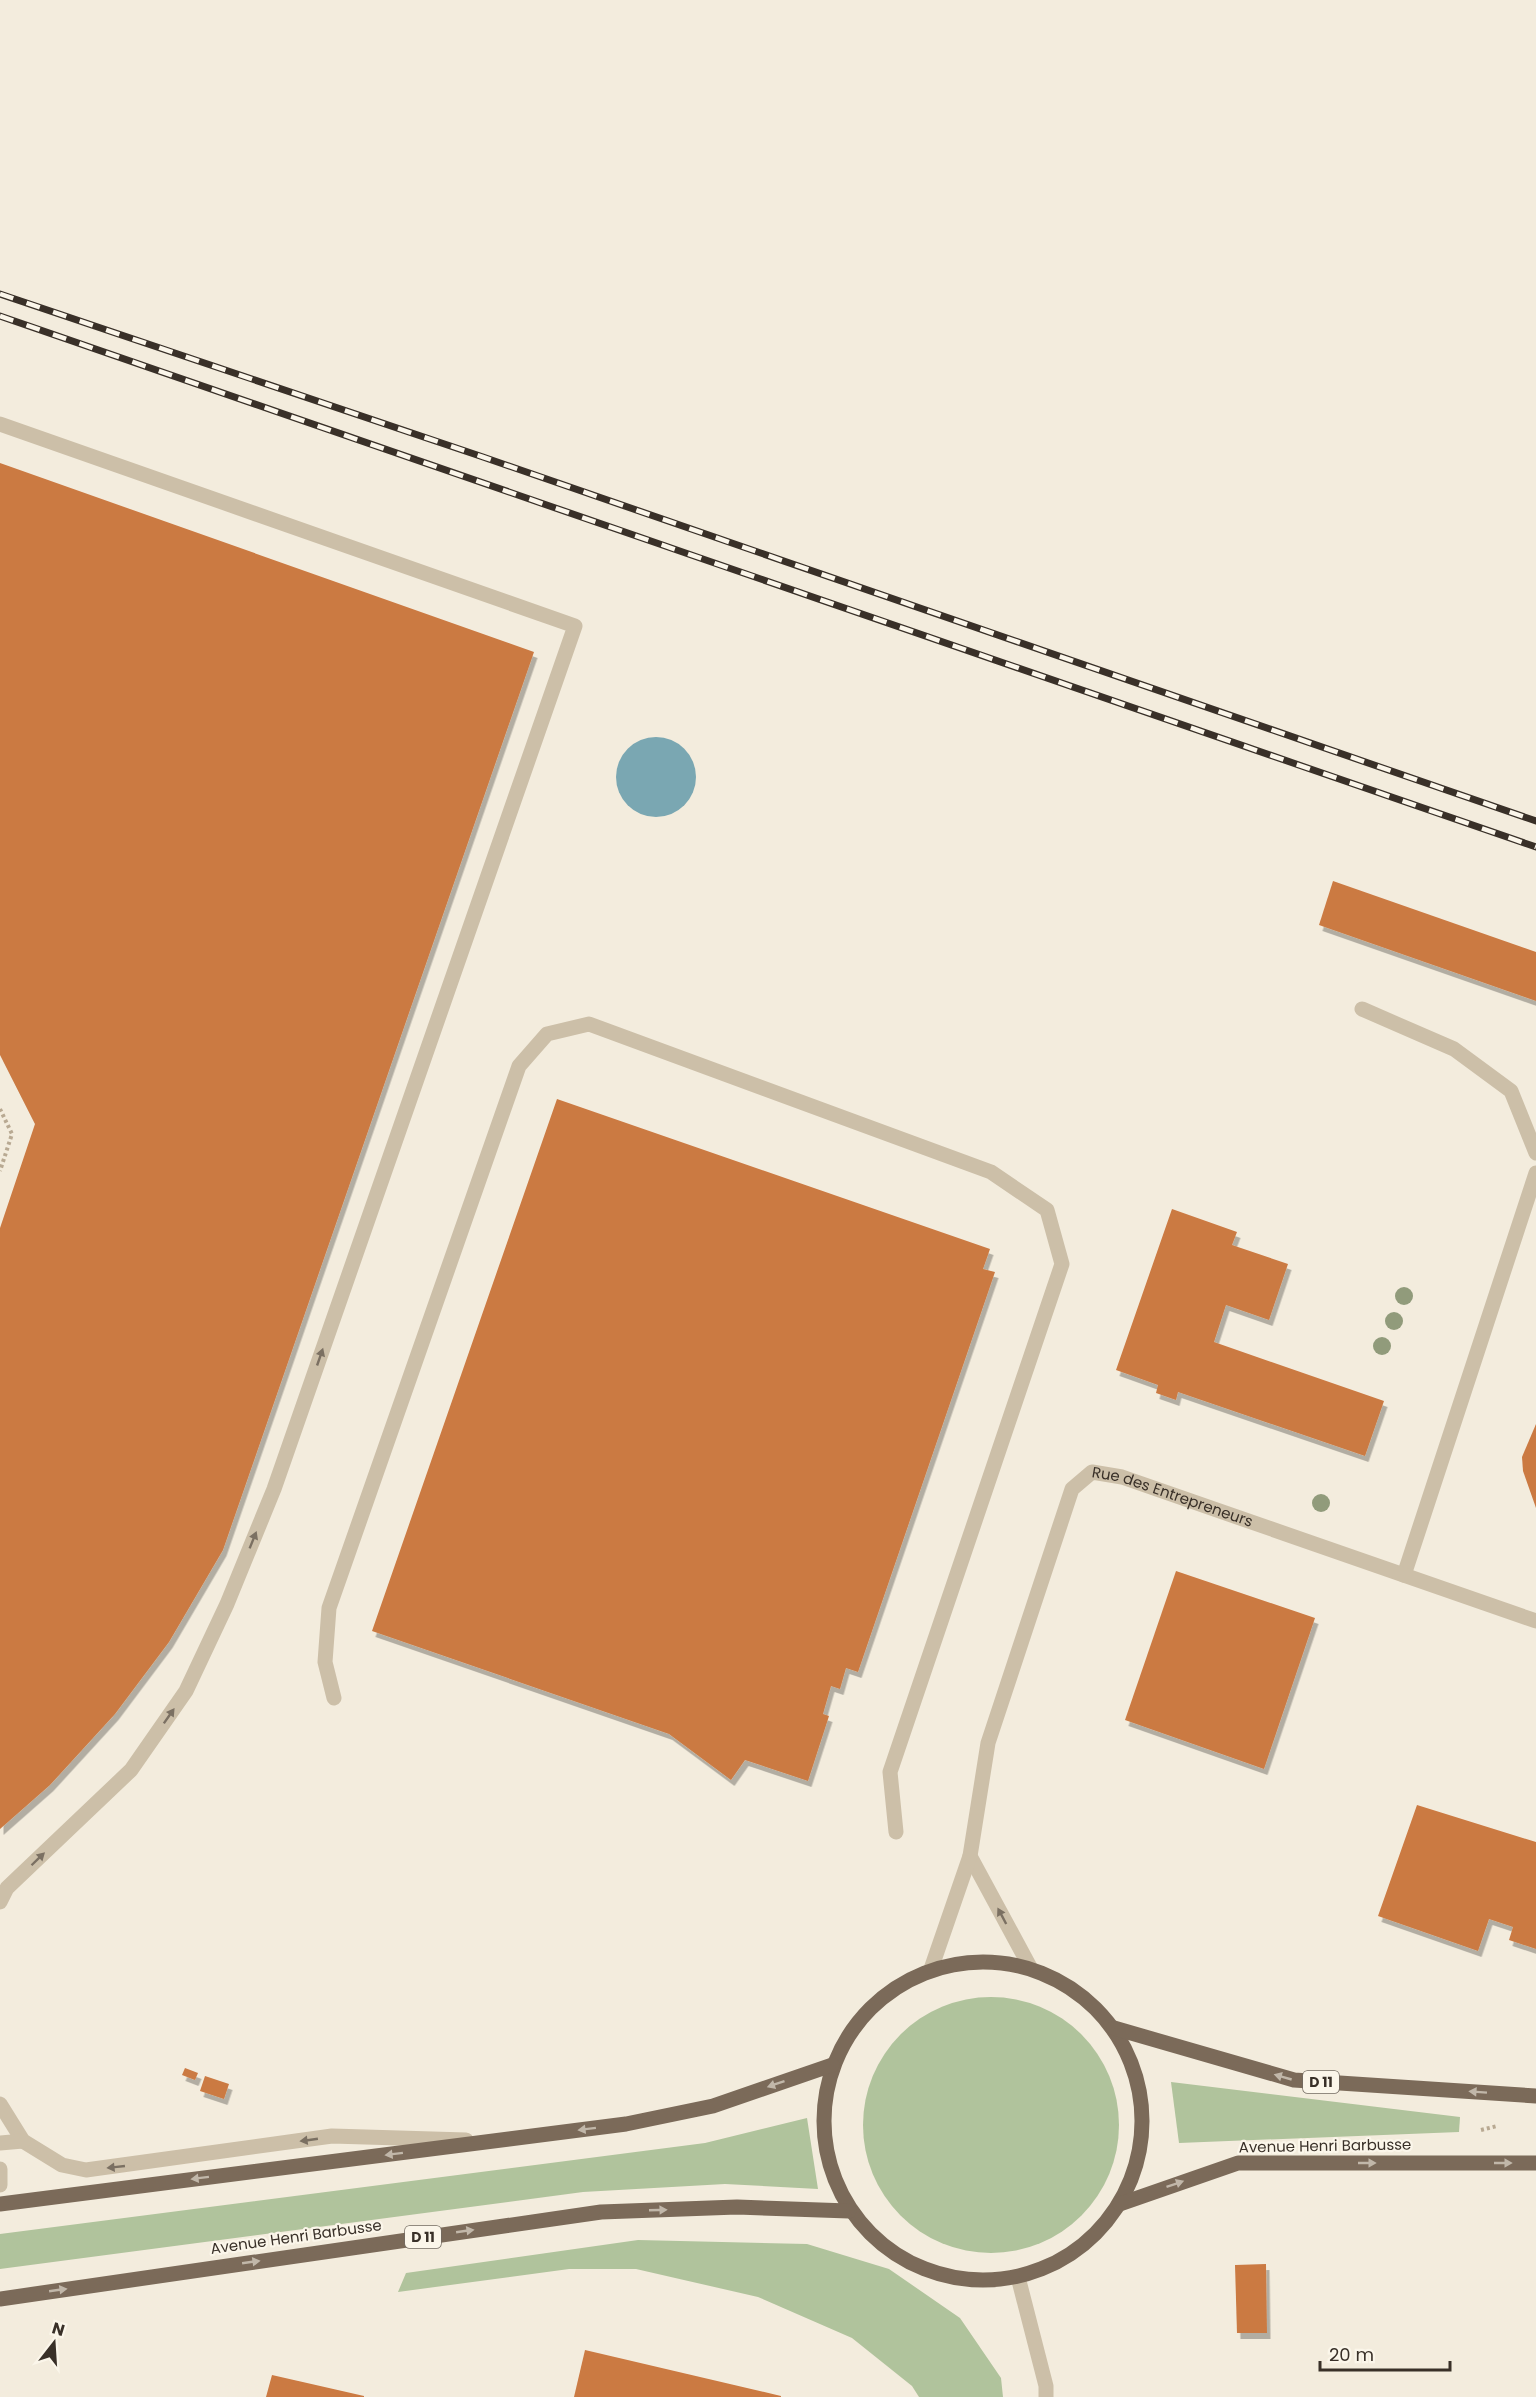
<svg xmlns="http://www.w3.org/2000/svg" width="1536" height="2397" viewBox="0 0 1536 2397" font-family="Poppins,sans-serif">
<style>
.green{fill:#b0c39c}
.water{fill:#7aa7b2}
.building{fill:#cb7a43;filter:url(#shadow)}
.lines{fill:none;stroke-linecap:round;stroke-linejoin:round}
.path{stroke:#b8a992;stroke-width:4;stroke-dasharray:3 3;stroke-linecap:butt}
.lane{stroke:#ccbfa8;stroke-width:15}
.street{stroke:#ccbfa8;stroke-width:15}
.primary{stroke:#7b6a59;stroke-width:15}
.rail-casing{stroke:#393028;stroke-width:7}
.rail{stroke:#fbf6ea;stroke-width:4.5;stroke-dasharray:14;stroke-linecap:butt}
.tree{fill:#919b7b}
.oneway{fill:#7b7062}
.oneway2{fill:#c1b7a9}
.labels{text-anchor:middle;stroke-width:4.5;stroke-linejoin:round;paint-order:stroke}
.shield{fill:#fbf6ea;stroke:#736b62;stroke-width:1.5}
.shield-label{font-size:14px;font-weight:bold;fill:#393028}
.street-label{font-size:15px;fill:#393028;stroke:#fbf6ea}
</style>
<defs>
<filter id="shadow"><feDropShadow dx="3.5" dy="6" stdDeviation="0" flood-color="#0004"/></filter>
</defs>
<rect width="100%" height="100%" fill="#f3ecdd"/>
<g class="green">
<circle cx="991" cy="2125" r="128"/>
<polygon points="1171,2082 1460,2117 1459,2132 1179,2143"/>
<polygon points="807,2118 818,2189 725,2184 583,2192 0,2269 0,2234 705,2143"/>
<polygon points="638,2240 807,2244 889,2269 960,2318 1001,2378 1003,2397 919,2397 912,2386 852,2338 758,2297 636,2269 569,2269 398,2292 406,2273"/>
</g>
<circle class="water" cx="656" cy="777" r="40"/>
<g class="building">
<polygon points="0,463 534,652 223,1550 169,1642 115,1714 50,1785 0,1829 0,1228 35,1124 0,1055"/>
<polygon points="1333,881 1536,952 1536,1001 1319,925"/>
<polygon points="557,1099 990,1249 983,1269 995,1272 858,1672 846,1668 840,1689 831,1686 823,1714 829,1716 808,1781 745,1760 731,1780 669,1734 372,1631"/>
<polygon points="1172,1209 1237,1232 1232,1245 1288,1264 1269,1320 1226,1305 1214,1342 1384,1401 1365,1456 1178,1392 1176,1400 1156,1393 1158,1385 1116,1370"/>
<polygon points="1536,1424 1536,1508 1523,1471 1522,1457"/>
<polygon points="1176,1571 1315,1618 1264,1769 1125,1720"/>
<polygon points="1417,1805 1536,1842 1536,1949 1509,1940 1513,1927 1489,1919 1478,1951 1378,1916"/>
<polygon points="185,2068 198,2073 195,2080 182,2075"/>
<polygon points="205,2076 229,2084 224,2099 200,2091"/>
<polygon points="1266,2264 1267,2333 1237,2333 1235,2265"/>
<polygon points="585,2350 781,2396 781,2397 574,2397"/>
<polygon points="272,2375 364,2396 364,2397 266,2397"/>
</g>
<g class="lines">
<g class="path">
<polyline points="0,1109 12,1134 0,1171"/>
<polyline points="1481,2130 1497,2126"/>
</g>
<g class="lane">
<polyline points="0,424 575,626 274,1489 227,1604 186,1691 131,1770 7,1888 0,1902"/>
<polyline points="1362,1009 1454,1049 1511,1091 1536,1153"/>
<polyline points="1404,1575 1536,1173"/>
<polyline points="334,1698 325,1662 329,1608 519,1066 547,1034 589,1024 991,1172 1047,1210 1062,1264 890,1772 896,1832"/>
<polyline points="0,2104 23,2141 62,2165 86,2170 332,2136 466,2140"/>
<polyline points="0,2143 23,2141"/>
<polyline points="0,2169 0,2185"/>
</g>
<g class="street">
<polyline points="970,1856 1030,1967"/>
<path id="s1" d="M931 1969 970 1856 988 1743 1072 1489 1092 1472 1122 1477 1536 1621"/>
<polyline points="1018,2277 1046,2386 1046,2397"/>
</g>
<g class="primary">
<circle cx="983" cy="2121" r="159"/>
<polyline points="1114,2028 1294,2080 1536,2096"/>
<polyline points="0,2204 626,2124 713,2106 832,2065"/>
<polyline points="1120,2204 1238,2163 1536,2163"/>
<polyline points="0,2299 601,2212 737,2207 849,2211"/>
</g>
<g class="rail-casing">
<g id="rail">
<polyline points="0,294 483,457 1536,821"/>
<polyline points="0,316 1536,847"/>
</g>
</g>
<use href="#rail" class="rail"/>
</g>
<g class="tree">
<circle cx="1404" cy="1296" r="9"/>
<circle cx="1394" cy="1321" r="9"/>
<circle cx="1382" cy="1346" r="9"/>
<circle cx="1321" cy="1503" r="9"/>
</g>
<defs><path id="oneway-solid" d="M-6-.8H1V-3.2L6.5 0L1 3.2V.8H-6Z" transform="scale(1.5)"/></defs>
<g class="oneway">
<use href="#oneway-solid" transform="translate(320 1357) rotate(-71)"/>
<use href="#oneway-solid" transform="translate(253 1540) rotate(-68)"/>
<use href="#oneway-solid" transform="translate(169 1716) rotate(-55)"/>
<use href="#oneway-solid" transform="translate(38 1859) rotate(-44)"/>
<use href="#oneway-solid" transform="translate(1002 1916) rotate(-118)"/>
<use href="#oneway-solid" transform="translate(309 2140) rotate(172)"/>
<use href="#oneway-solid" transform="translate(116 2167) rotate(174)"/>
</g>
<g class="oneway2">
<use href="#oneway-solid" transform="translate(1283 2077) rotate(-164)"/>
<use href="#oneway-solid" transform="translate(776 2084) rotate(161)"/>
<use href="#oneway-solid" transform="translate(1478 2092) rotate(-176)"/>
<use href="#oneway-solid" transform="translate(587 2129) rotate(173)"/>
<use href="#oneway-solid" transform="translate(394 2154) rotate(173)"/>
<use href="#oneway-solid" transform="translate(1367 2163)"/>
<use href="#oneway-solid" transform="translate(1503 2163)"/>
<use href="#oneway-solid" transform="translate(200 2178) rotate(173)"/>
<use href="#oneway-solid" transform="translate(1175 2184) rotate(-19)"/>
<use href="#oneway-solid" transform="translate(658 2210) rotate(-2)"/>
<use href="#oneway-solid" transform="translate(465 2231) rotate(-8)"/>
<use href="#oneway-solid" transform="translate(251 2262) rotate(-8)"/>
<use href="#oneway-solid" transform="translate(58 2290) rotate(-8)"/>
</g>
<g class="labels">
<g class="shield">
<rect x="1303" y="2071" width="36" height="22" rx="4.5"/>
<rect x="405" y="2226" width="36" height="22" rx="4.5"/>
</g>
<g class="shield-label">
<text x="1321" y="2087">D 11</text>
<text x="423" y="2242">D 11</text>
</g>
<g class="street-label">
<text dy="5" stroke="none"><textPath href="#s1" startOffset="612">Rue des Entrepreneurs</textPath></text>
<text transform="translate(1325 2146) rotate(-1)" y="5">Avenue Henri Barbusse</text>
<text transform="translate(296 2237) rotate(-8)" y="5">Avenue Henri Barbusse</text>
</g>
</g>
<g transform="translate(54 2343) rotate(17)" stroke="#fbf6ea" stroke-width="4.5" paint-order="stroke">
<path d="M0-4.5L10 22L0 15L-10 22Z" fill="#393028"/>
<text y="-9" font-size="16" font-weight="bold" text-anchor="middle" fill="#393028">N</text>
</g>
<path d="M1320 2361v9h130v-9" fill="none" stroke="#393028" stroke-width="3"/>
<text x="1329" y="2361" font-size="18" fill="#393028" stroke="#fbf6ea" stroke-width="4.5" paint-order="stroke">20 m</text>
</svg>
